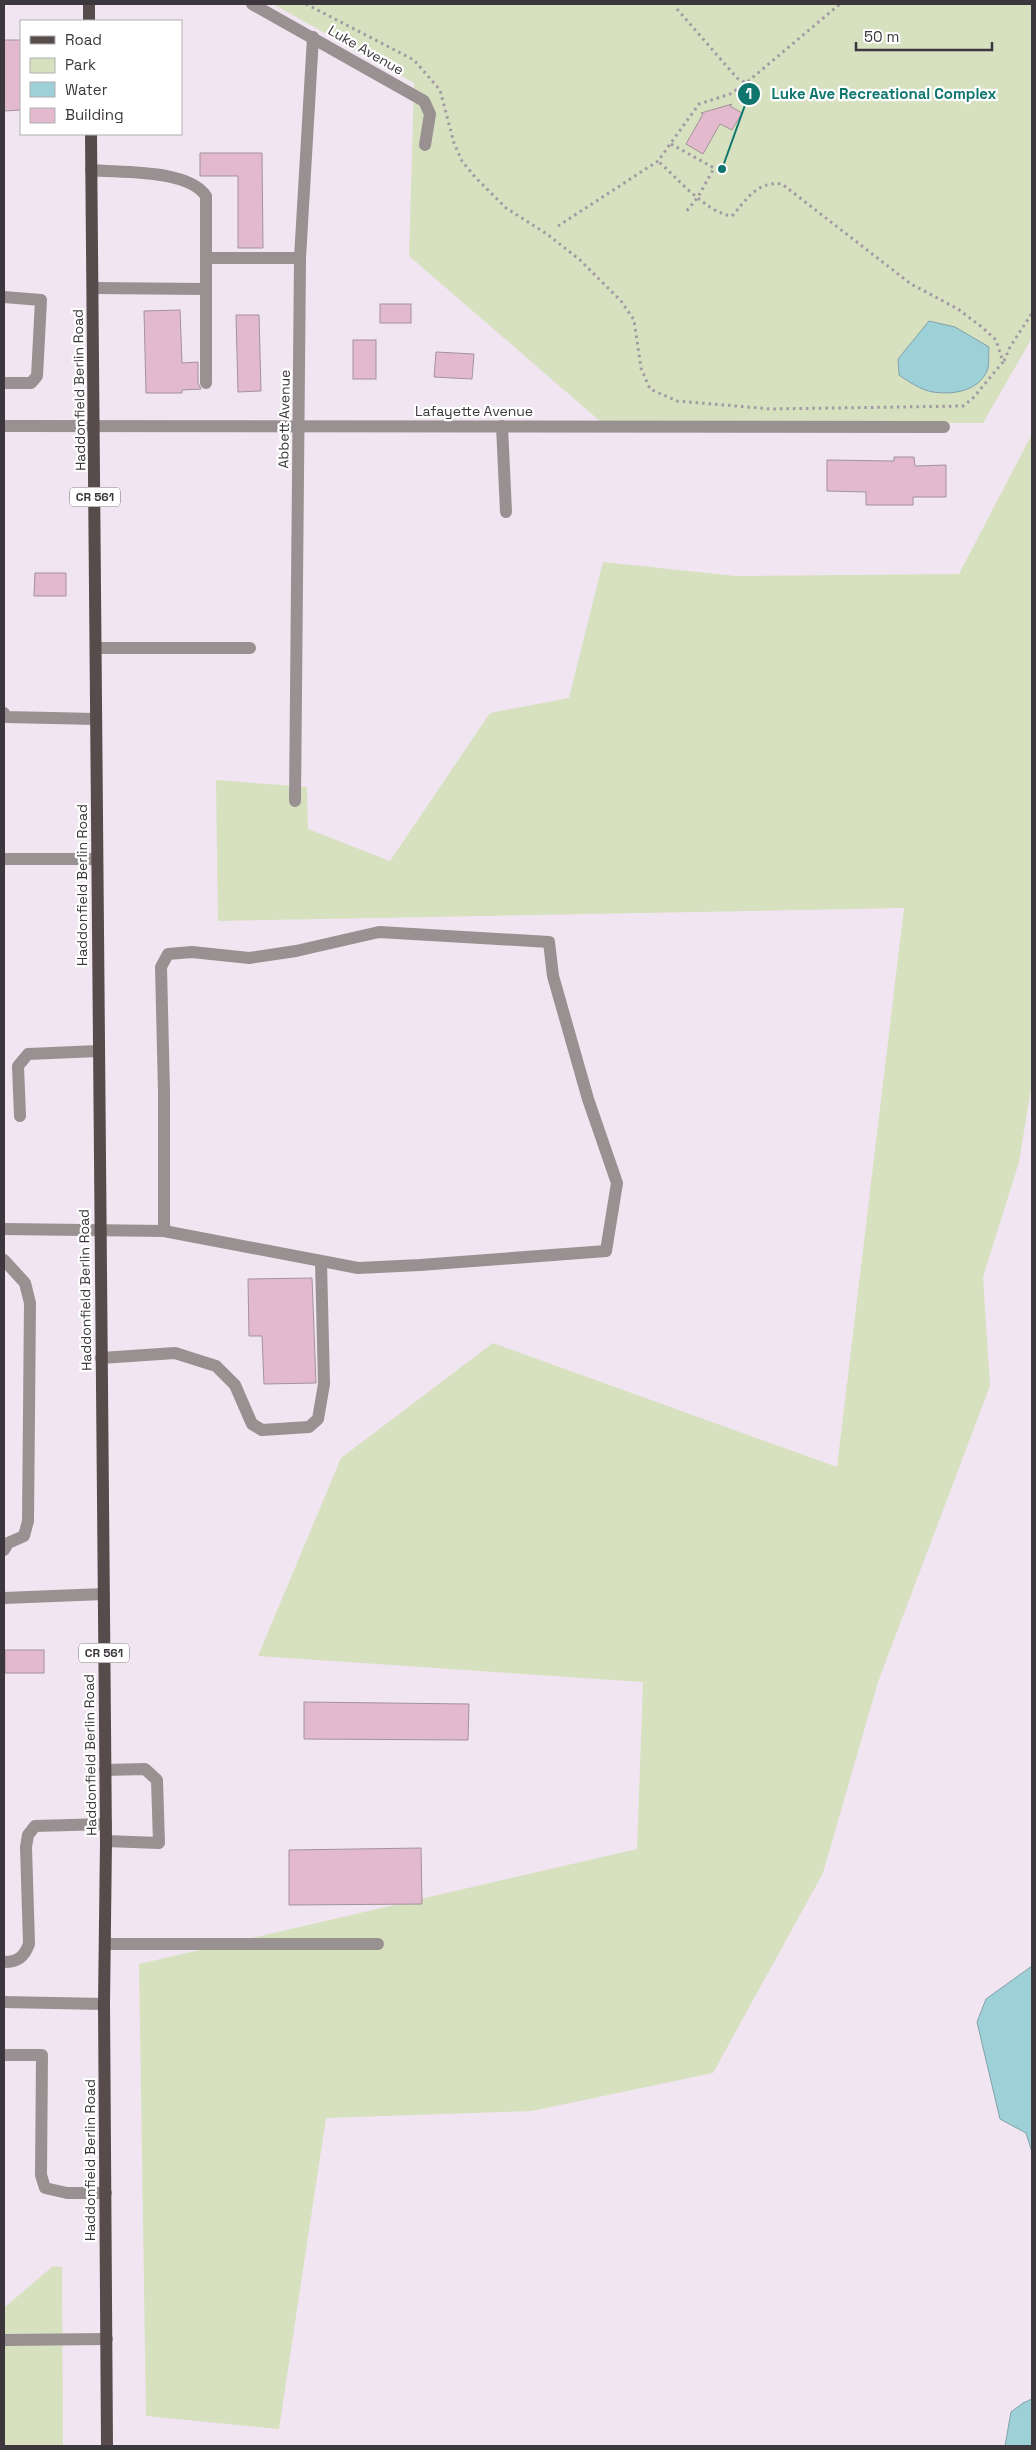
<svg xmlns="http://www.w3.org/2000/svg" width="1036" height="2450" viewBox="0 0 1036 2450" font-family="'Space Grotesk',sans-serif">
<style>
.green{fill:#d7e1c0}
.water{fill:#9ed0d8;stroke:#81a2a9}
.building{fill:#e3bacd;stroke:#a2939a}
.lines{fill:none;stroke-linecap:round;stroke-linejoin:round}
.path{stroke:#a299a2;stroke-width:3;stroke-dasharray:2.5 4;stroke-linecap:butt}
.minor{stroke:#999191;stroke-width:12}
.major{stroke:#574b4b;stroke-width:12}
.labels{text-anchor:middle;stroke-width:4.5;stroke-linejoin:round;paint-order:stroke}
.shield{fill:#fff;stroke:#767376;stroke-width:1}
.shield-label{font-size:12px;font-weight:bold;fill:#3c373c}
.street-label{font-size:14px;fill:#3c373c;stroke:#fff}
.leader{fill:none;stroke:#0f766e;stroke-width:2}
.callout-dot{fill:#0f766e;stroke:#fff;stroke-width:2}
.mark-label{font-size:15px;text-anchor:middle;font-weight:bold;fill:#fff}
.callout-label{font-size:15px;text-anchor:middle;font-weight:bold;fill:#0f766e;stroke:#fff;stroke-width:4.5;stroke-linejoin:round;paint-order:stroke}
</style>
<rect width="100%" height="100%" fill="#f1e5f1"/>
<g class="green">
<polygon points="273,4 1032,4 1032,338 983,423 601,422 409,256 414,83"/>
<polygon points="1032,434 1032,1082 1019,1162 983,1277 990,1386 878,1682 823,1873 713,2073 532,2111 326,2118 279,2429 146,2416 139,1964 637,1849 643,1682 258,1656 341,1458 493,1343 837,1467 904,908 218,921 216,780 307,787 308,829 390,861 490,713 569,698 603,562 736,576 959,574"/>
<polygon points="53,2266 62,2267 63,2446 4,2446 4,2308"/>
</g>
<g class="water">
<path d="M929 321 955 327 989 347C988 354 990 365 987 371 978 391 954 395 933 392 921 390 909 382 899 375L898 359Z"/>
<polygon points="1032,1966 1032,2152 1026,2133 1000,2119 977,2022 986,1999"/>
<polygon points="1032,2399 1032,2446 1005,2446 1011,2412 1023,2403"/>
</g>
<g class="building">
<polygon points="4,40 21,40 21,110 4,111"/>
<polygon points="732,104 730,106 742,113 732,130 720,124 703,154 686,144 703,114 701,113"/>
<polygon points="200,153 262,153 263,248 238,248 238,176 200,176"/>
<rect x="380" y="304" width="31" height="19"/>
<polygon points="180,310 182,363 198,362 198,383 201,389 182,390 182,393 146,393 144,311"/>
<polygon points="236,315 259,315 261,391 238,392"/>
<rect x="353" y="340" width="23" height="39"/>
<polygon points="436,352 474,354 472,379 434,377"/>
<polygon points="894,457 914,457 915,466 946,465 946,497 913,497 913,505 866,505 866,492 827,491 827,460 894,461"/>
<polygon points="35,573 66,573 66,596 34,596"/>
<polygon points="312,1278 316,1383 264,1384 262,1336 249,1336 248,1279"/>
<rect x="5" y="1650" width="39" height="23"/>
<polygon points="304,1702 469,1704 468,1740 304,1739"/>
<polygon points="421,1848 422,1904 289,1905 289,1850"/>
</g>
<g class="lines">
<g class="path">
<path d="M306 4 414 60 440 90 454 143 462 161 475 177 506 208 547 234 580 260 621 301 634 320 641 368 650 389 677 401 771 409 963 406 973 398 1003 362 996 340 983 328 958 309 911 284 782 184C757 181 747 199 732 216 708 214 676 177 658 161"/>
<polyline points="677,9 737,78 746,83 840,4"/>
<polyline points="671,144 714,168 698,197 685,213"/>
<polyline points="558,226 658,161 699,104 730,94 746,83"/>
<polyline points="1004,361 1010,347 1032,313"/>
</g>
<g class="minor">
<polyline points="252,4 424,101 430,114 425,145"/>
<path d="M91 170C122 173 188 169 206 196V383"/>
<polyline points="206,258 300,258"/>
<polyline points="93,288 206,289"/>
<polyline points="4,297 41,300 37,376 31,383 4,383"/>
<polyline points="4,426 944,427"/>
<polyline points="502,426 506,512"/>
<polyline points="96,648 250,648"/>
<polyline points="4,713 6,717 96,719"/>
<polyline points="295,801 300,258 313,37"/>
<polyline points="4,859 97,859"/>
<polyline points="20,1116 18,1066 28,1054 98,1051"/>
<polyline points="4,1229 164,1231 358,1268 420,1265 606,1251 617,1183 588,1099 553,976 549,942 379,932 296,951 249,958 192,952 168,954 161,967 164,1092 164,1231"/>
<polyline points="4,1260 25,1283 30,1303 28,1521 24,1536 8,1543 4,1550"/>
<polyline points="101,1358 175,1353 216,1366 235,1385 252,1424 262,1430 309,1427 318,1419 324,1384 321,1262"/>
<polyline points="4,1598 104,1594"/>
<polyline points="105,1770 145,1769 157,1780 159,1843 106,1841"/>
<polyline points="106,1944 378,1944"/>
<path d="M4 1962C18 1962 24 1957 29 1944L26 1847 28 1835 35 1826 106 1824"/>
<polyline points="4,2002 104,2004"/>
<polyline points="4,2055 42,2055 41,2175 45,2188 67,2193 106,2193"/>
<polyline points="4,2340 107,2339"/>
</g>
<g class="major">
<polyline points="89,4 89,21"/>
<polyline points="91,134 106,1841 104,2004 107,2446"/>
</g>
</g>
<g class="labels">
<g class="shield">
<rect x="70" y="487.5" width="50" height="19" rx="4"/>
<rect x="79" y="1643.5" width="50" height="19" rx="4"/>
</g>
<g class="shield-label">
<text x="95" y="501">CR 561</text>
<text x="104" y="1657">CR 561</text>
</g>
<g class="street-label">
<text transform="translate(366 50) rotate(30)" y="5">Luke Avenue</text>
<text transform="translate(79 390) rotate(-91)" y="5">Haddonfield Berlin Road</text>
<text x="474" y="416">Lafayette Avenue</text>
<text transform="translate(284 419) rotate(-89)" y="5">Abbett Avenue</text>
<text transform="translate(82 885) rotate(-90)" y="5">Haddonfield Berlin Road</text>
<text transform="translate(85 1290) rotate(-91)" y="5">Haddonfield Berlin Road</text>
<text transform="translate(90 1755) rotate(-91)" y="5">Haddonfield Berlin Road</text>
<text transform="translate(90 2160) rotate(-90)" y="5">Haddonfield Berlin Road</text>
</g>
</g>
<path class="leader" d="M722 169L749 94"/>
<g class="callout-dot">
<circle cx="722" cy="169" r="5"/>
<circle cx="749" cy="94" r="12"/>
</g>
<g class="mark-label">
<text x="749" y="99">1</text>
</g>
<g class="callout-label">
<text x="884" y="99">Luke Ave Recreational Complex</text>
</g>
<rect width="1036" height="2450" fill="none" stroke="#3c373c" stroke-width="10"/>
<rect x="20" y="20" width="162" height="115" fill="#ffffff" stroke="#b1afb1"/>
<rect x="30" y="36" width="25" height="8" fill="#574b4b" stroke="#b1afb1"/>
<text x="65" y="45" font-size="15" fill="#3c373c">Road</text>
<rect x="30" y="58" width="25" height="15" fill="#d7e1c0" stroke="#b1afb1"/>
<text x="65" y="70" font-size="15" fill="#3c373c">Park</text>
<rect x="30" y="82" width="25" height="15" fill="#9ed0d8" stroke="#b1afb1"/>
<text x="65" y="95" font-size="15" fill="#3c373c">Water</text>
<rect x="30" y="108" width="25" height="15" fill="#e3bacd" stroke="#b1afb1"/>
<text x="65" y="120" font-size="15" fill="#3c373c">Building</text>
<path d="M856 42v8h136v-8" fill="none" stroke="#3c373c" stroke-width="2.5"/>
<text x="864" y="42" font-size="15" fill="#3c373c" stroke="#ffffff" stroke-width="4" paint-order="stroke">50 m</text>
</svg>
